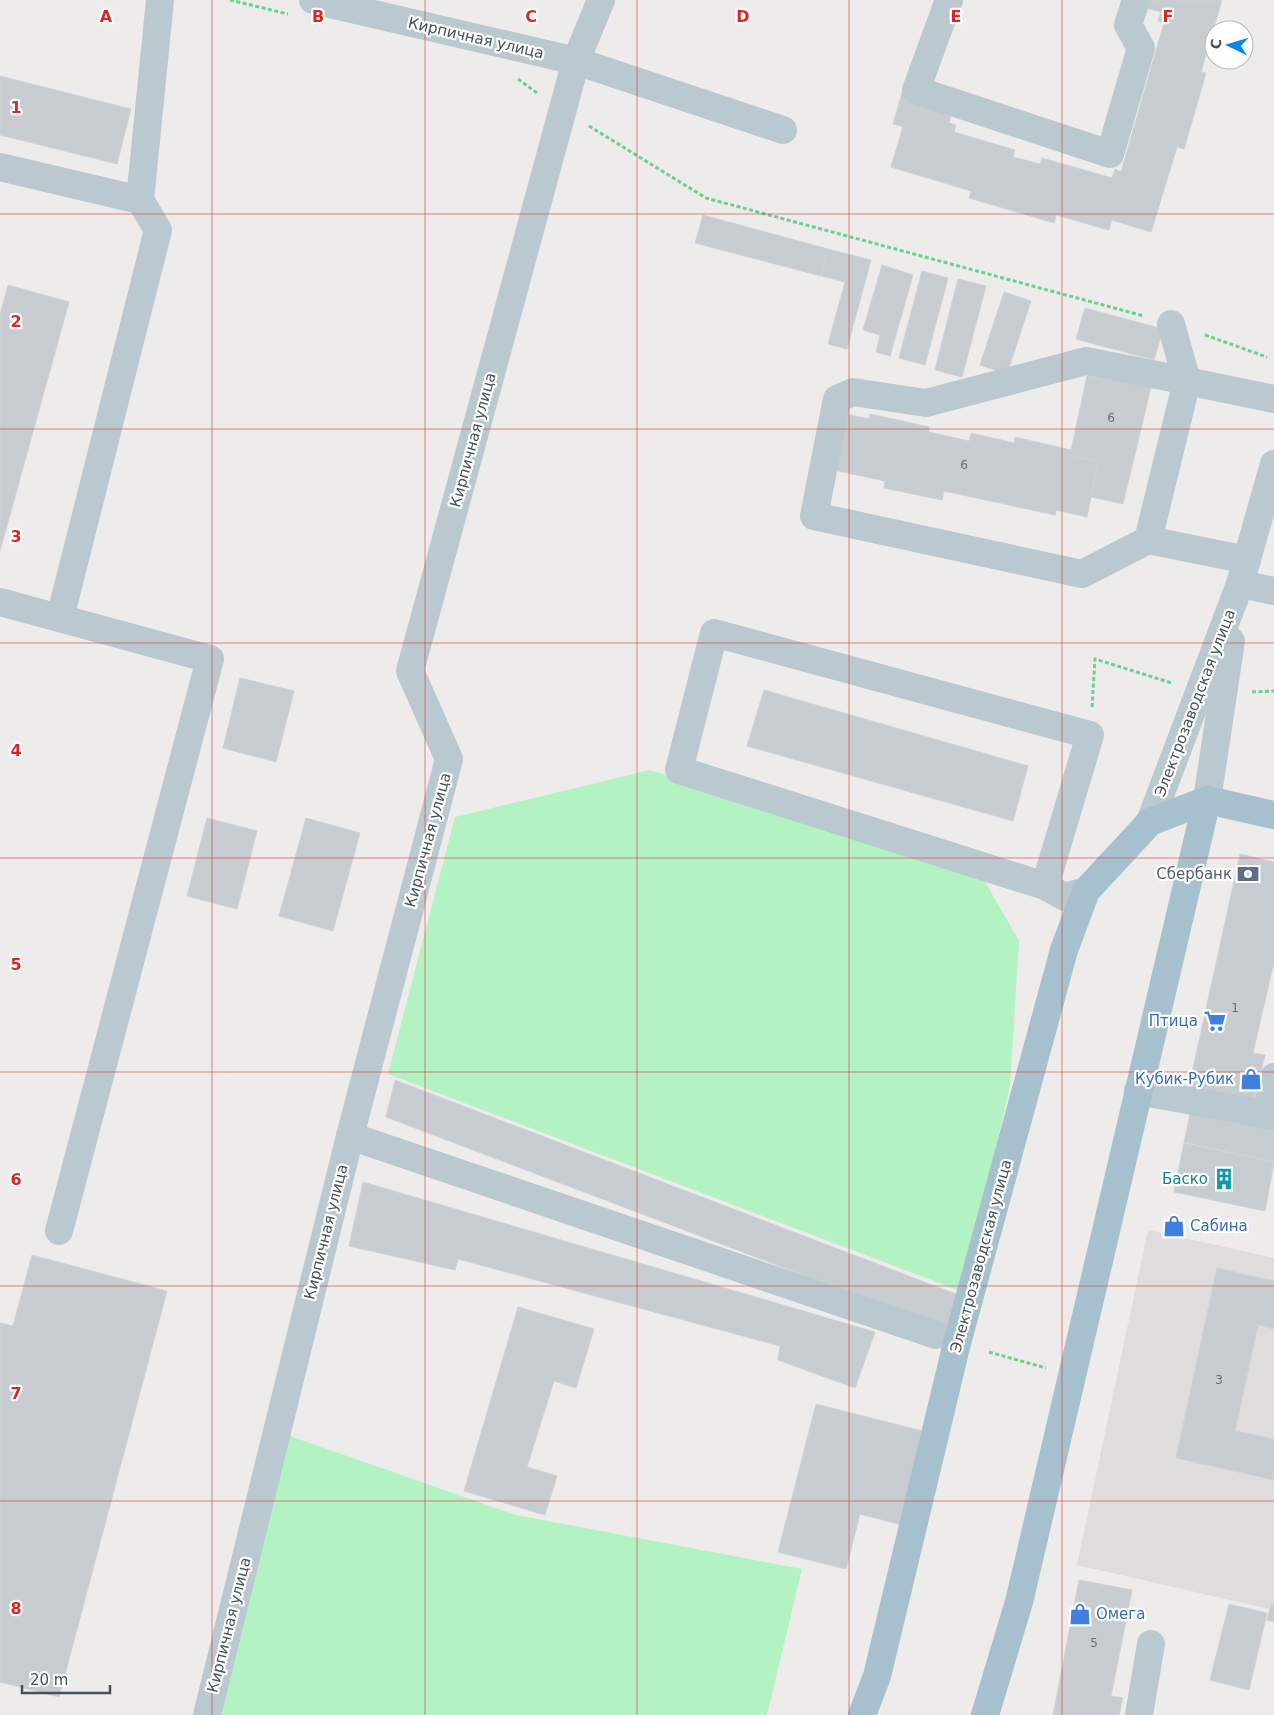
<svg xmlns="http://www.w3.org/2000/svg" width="1274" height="1715" viewBox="0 0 1274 1715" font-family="'DejaVu Sans',sans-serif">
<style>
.education{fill:#dfdcdd}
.green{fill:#b3f2c3}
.building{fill:#c7ccd1;stroke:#ced2d8}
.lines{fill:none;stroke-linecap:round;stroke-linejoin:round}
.path{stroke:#69d291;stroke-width:3;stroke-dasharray:4 2.5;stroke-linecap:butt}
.minor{stroke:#bac8d0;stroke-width:28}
.major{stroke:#a7c0ce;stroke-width:28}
.grid{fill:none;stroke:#d62828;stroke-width:1;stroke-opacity:0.55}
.labels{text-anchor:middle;stroke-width:4.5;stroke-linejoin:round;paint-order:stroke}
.number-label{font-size:12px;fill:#637078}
.street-label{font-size:15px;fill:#42525a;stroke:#fff}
.service-label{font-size:15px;fill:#4e5e75;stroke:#fff;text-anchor:end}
.shop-label{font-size:15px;fill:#366cbe;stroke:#fff;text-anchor:end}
.culture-label{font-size:15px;fill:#0d838f;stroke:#fff;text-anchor:end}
.grid-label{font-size:16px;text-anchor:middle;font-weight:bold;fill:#d62828;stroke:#fff;stroke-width:4.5;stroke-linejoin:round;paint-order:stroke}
</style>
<rect width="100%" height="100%" fill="#eeebeb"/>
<polygon class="education" points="1148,1230 1274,1258 1274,1610 1077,1565"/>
<g class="green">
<polygon points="650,770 980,873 1019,941 1010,1086 963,1292 388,1074 455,817"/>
<polygon points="287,1435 516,1515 802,1569 767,1715 219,1715"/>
</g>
<g class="building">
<polygon points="1149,0 1222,0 1201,72 1206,73 1184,149 1177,147 1151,232 1112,220 1109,230 1056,215 1054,223 969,198 971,191 891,167 903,127 893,124 902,93 953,108 949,123 956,125 954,132 1015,150 1013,157 1040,164 1042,158 1112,178 1115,169 1121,172 1164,23 1158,21 1161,12 1146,8"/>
<polygon points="0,76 131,109 117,164 0,135"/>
<polygon points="703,215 828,249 821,276 695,243"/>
<polygon points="828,249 871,260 847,349 828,344 845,282 821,276"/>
<polygon points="882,265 913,275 890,356 876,352 880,335 863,330"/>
<polygon points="922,271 948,278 925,365 899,358"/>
<polygon points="958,279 986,286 962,377 935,370"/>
<polygon points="8,285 69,302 0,551 0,315"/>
<polygon points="1004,292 1031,301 1007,374 980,365"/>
<polygon points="1085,308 1163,329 1154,360 1076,339"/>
<polygon points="1087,376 1151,387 1123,504 1091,497 1098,462 1070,455"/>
<polygon points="842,413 869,419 870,414 929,427 929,432 969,441 971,433 1014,443 1015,437 1071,450 1070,455 1098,462 1087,517 1056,510 1055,515 944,491 942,500 884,488 885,481 829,469"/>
<polygon points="240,678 294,691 276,762 223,748"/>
<polygon points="764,690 1028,766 1013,821 747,746"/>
<polygon points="207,818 257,831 237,909 187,896"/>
<polygon points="306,818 360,833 333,931 279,916"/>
<polygon points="1240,854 1274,862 1274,962 1253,1053 1265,1055 1253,1104 1188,1091"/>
<polygon points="395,1080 961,1296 951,1331 386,1117"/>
<polygon points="1191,1110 1274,1128 1274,1162 1184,1142"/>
<polygon points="1184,1143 1274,1162 1265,1211 1174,1192"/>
<polygon points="363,1182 875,1332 855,1388 778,1360 780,1346 458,1259 455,1270 349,1246"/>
<polygon points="32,1255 167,1291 59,1697 0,1682 0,1323 13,1326"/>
<polygon points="1217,1268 1274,1281 1274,1329 1258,1325 1235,1431 1274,1439 1274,1480 1176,1458"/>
<polygon points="518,1307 594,1329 576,1388 554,1381 527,1467 557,1476 545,1515 464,1491"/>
<polygon points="816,1404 926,1432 902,1525 860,1514 846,1569 778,1552"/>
<polygon points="1079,1580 1132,1590 1111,1696 1123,1698 1119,1715 1053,1715"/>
<polygon points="1229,1604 1267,1613 1249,1690 1210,1680"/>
<polygon points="1271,1604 1274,1605 1274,1622 1267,1620"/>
</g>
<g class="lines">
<g class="path">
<polyline points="230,0 288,14"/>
<polyline points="518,79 537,93"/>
<polyline points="589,126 706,198 1144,316"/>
<polyline points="1205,335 1267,357"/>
<polyline points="1252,692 1274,691"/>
<polyline points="1092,707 1095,659 1172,683"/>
<polyline points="989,1352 1046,1368"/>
</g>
<g class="minor">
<polyline points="601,0 576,61 783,130"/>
<polyline points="949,0 916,90 1110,154 1141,48 1128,25 1136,0"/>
<polyline points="0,167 140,200 158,230 60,618"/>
<polyline points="140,200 160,0"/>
<polyline points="1148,540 1082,574 814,516 837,399 853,392 926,403 1086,361 1187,381 1171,324"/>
<polyline points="1247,560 1148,540 1187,381 1274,399"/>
<polyline points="1240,584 1274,591"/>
<polyline points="0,602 210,659 59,1231"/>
<polyline points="1207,800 1231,641"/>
<polyline points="1150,822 1240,584 1274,464"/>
<polyline points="1045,886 679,770 714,633 1090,735 1045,886 1065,897 1086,891"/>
<polyline points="1138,1091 1274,1116"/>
<polyline points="1266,1114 1274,1077"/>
<polyline points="350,1136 936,1335"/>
<polyline points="207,1715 350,1136 449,759 410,671 576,61 313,0"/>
<polyline points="1139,1715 1151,1644"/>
</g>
<g class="major">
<polyline points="1207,800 1274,815"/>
<polyline points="862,1715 877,1676 957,1343 1064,950 1086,891 1150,822 1207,800"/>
<polyline points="985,1715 1019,1602 1207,800"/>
</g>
</g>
<path class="grid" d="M212 0V1715M425 0V1715M637 0V1715M849 0V1715M1062 0V1715M0 214H1274M0 429H1274M0 643H1274M0 858H1274M0 1072H1274M0 1286H1274M0 1501H1274"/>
<defs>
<g id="bank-bare" transform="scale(1.725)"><path d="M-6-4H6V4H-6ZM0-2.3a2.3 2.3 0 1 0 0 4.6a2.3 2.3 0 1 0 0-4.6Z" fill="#5c6f8a" stroke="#fff" stroke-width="2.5" paint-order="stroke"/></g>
<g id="supermarket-bare" transform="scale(1.725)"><path d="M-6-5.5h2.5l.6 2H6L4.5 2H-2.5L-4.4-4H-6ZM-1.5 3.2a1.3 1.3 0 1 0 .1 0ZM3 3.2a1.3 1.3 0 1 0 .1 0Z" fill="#3f7fe0" stroke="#fff" stroke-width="2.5" paint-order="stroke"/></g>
<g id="shop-bare" transform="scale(1.725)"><path d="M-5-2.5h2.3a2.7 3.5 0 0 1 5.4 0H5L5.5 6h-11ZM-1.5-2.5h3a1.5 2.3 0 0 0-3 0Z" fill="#3f7fe0" stroke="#fff" stroke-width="2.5" paint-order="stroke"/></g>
<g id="building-bare" transform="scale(1.725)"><path d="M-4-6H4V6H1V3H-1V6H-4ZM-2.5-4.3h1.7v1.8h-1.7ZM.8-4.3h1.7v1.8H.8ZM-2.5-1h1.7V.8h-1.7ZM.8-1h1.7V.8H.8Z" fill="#0f9aa8" stroke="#fff" stroke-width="2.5" paint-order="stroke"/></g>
</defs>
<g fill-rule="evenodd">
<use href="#bank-bare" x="1248" y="874"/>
<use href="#supermarket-bare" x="1215" y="1021"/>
<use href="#shop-bare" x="1251" y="1079"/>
<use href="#building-bare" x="1224" y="1179"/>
<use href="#shop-bare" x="1174" y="1226"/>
<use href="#shop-bare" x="1080" y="1614"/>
</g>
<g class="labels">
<g class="number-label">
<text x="1111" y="422">6</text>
<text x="964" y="469">6</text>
<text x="1235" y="1012">1</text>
<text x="1219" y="1384">3</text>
<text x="1094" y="1647">5</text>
</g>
<g class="street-label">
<text transform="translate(476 38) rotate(13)" y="5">Кирпичная улица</text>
<text transform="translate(473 440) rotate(-75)" y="5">Кирпичная улица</text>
<text transform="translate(1195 703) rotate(-69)" y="5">Электрозаводская улица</text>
<text transform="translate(428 840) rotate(-75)" y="5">Кирпичная улица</text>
<text transform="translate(326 1232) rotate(-76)" y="5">Кирпичная улица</text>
<text transform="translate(981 1256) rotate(-75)" y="5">Электрозаводская улица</text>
<text transform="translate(229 1625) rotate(-76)" y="5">Кирпичная улица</text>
</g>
<g class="service-label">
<text x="1232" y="879">Сбербанк</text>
</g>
<g class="shop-label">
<text x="1198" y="1026">Птица</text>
<text x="1234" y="1084">Кубик-Рубик</text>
<text x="1190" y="1231" text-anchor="start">Сабина</text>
<text x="1096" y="1619" text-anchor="start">Омега</text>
</g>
<g class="culture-label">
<text x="1208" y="1184">Баско</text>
</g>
</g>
<g class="grid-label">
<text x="106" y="22">A</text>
<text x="318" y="22">B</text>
<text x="531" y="22">C</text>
<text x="743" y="22">D</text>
<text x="956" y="22">E</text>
<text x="1168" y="22">F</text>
<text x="16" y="113">1</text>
<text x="16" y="327">2</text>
<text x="16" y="542">3</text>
<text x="16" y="756">4</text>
<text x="16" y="970">5</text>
<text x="16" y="1185">6</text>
<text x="16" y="1399">7</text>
<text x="16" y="1614">8</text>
</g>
<g transform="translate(1229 45) rotate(275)"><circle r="24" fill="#ffffff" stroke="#b3babd"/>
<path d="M0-4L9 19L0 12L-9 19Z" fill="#0988ea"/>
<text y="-8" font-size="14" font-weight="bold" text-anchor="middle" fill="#42525a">С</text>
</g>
<path d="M22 1685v8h88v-8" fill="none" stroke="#42525a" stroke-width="2.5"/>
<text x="30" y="1685" font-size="15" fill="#42525a" stroke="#ffffff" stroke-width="4" paint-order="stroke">20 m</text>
</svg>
